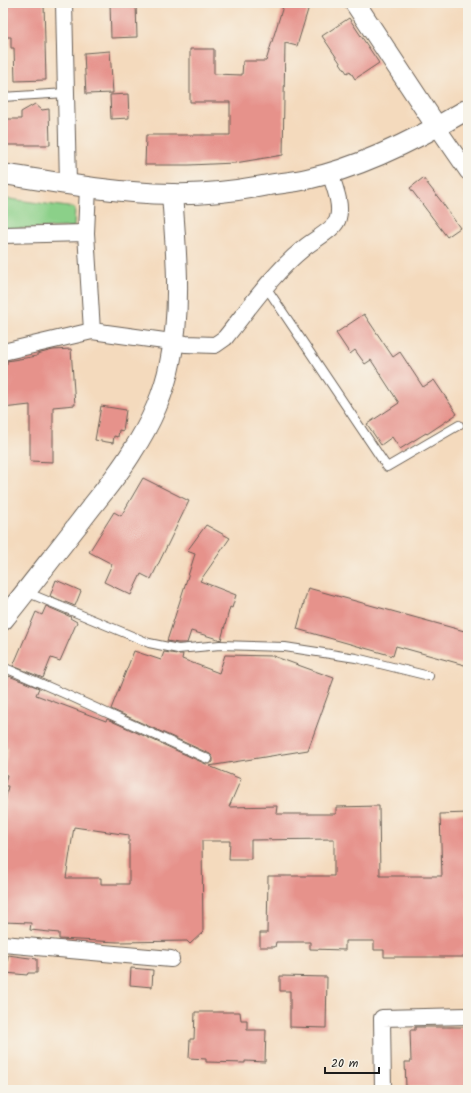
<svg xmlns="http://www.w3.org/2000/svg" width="471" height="1093" viewBox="0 0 471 1093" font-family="Kalam,sans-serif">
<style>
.green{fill:#8bd089;stroke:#547652}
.building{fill:#e6928b;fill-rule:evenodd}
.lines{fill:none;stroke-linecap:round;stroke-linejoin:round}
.service-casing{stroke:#685e54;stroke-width:10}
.minor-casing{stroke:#685e54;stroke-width:18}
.tertiary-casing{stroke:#685e54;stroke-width:22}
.service{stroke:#fff;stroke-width:8}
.minor{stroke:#fff;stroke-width:16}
.tertiary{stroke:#fff;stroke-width:20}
</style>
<rect width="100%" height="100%" fill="#f7f3e8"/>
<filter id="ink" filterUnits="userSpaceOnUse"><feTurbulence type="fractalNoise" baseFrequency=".025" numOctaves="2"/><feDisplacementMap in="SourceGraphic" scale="8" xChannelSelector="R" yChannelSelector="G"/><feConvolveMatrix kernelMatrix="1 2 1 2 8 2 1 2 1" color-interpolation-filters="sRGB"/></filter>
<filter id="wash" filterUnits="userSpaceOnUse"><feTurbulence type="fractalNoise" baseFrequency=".012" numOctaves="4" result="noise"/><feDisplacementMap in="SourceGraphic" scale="16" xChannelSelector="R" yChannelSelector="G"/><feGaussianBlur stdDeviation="0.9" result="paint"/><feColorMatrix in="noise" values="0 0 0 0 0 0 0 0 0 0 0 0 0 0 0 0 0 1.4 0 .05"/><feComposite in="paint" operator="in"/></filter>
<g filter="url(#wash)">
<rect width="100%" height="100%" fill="#f4dabd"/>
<polygon class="green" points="3,198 75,208 74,227 3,229"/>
<g id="blocks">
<g class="building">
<polygon points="6,3 44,3 46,80 15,81 14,48 11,48 11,37 6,37"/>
<polygon points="110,3 136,4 137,37 111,38"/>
<polygon points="284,3 310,3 297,46 285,43 283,155 235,163 189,165 145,165 146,135 230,135 230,102 190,102 190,49 214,49 214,74 242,75 243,61 266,61"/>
<polygon points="349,18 379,63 355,79 350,71 347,73 322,36"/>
<polygon points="110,51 113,93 86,94 84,53"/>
<polygon points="128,94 129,118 111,119 110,95"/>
<polygon points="35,104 42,110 49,109 50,145 3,145 3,119 21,119 21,112"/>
<polygon points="423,178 441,201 460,228 447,237 410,188"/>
<polygon points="364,314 393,357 400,352 423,387 434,380 457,414 427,434 426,433 400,449 392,437 381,445 367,424 399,403 371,360 365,364 355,350 350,354 336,333"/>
<polygon points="71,349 75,405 53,407 53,462 30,461 30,405 3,408 3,364 7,364 7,361 37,356 37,354 53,350"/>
<polygon points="101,406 126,410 123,431 119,430 118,437 114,436 113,443 95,440"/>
<polygon points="143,478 189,501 151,579 141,574 131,595 104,582 112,564 89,552 114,512 121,516"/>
<polygon points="206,525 230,538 200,581 236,595 232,608 230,607 221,640 191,631 187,643 178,643 167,641 195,554 187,551"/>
<polygon points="56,580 81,591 75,606 50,596"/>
<polygon points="308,588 468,632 468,666 396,646 393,656 297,629"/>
<polygon points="46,606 71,617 70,618 77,622 60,661 51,658 43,678 13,666 36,612 42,615"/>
<path d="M134 651 161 660 164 652 177 654H183L182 659 219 673 225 655 273 656 334 678 308 750 209 766 241 779 229 807 277 806 276 814H336V807L379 806 380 876H442L440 814 468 813V860H466V892H468V950H466V957H384V950H374V941H345V950L310 949V942H276L275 947H260V933H267L268 876H334V839L251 840V859H229L230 841H202L203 932 190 944 187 941 118 942 59 939V933L30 930 31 923 3 922V812L8 786H4L7 775 3 774 8 748 3 746V690L9 676 39 688 36 695 106 721 107 719 206 764H209L213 762V758L210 754 111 709ZM74 827 129 835V884H101V878H66Z"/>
<polygon points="8,955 37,959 37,973 28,973 27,975 6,973"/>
<polygon points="131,968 153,970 152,987 130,985"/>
<polygon points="280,976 327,977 326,1028 290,1027 290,991 280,991"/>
<polygon points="195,1012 240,1012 241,1020 247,1020 247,1030 266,1030 265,1062 245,1061 245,1063 206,1062 206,1059 189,1058 190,1039 194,1039"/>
<polygon points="415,1027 468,1027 468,1087 425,1089 425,1087 406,1087 405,1062 411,1062 410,1030 415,1030"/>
</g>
</g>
</g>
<g filter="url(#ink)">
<use href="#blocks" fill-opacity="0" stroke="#685e54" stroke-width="1"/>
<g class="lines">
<g class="service-casing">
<g id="service">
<polyline points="3,97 66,93"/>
<polyline points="266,287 387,467 459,425"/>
<polyline points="26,592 149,643 178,649 220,645 285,647 356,658 429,676"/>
<polyline points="3,667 63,693 208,759"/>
</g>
</g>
<g class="minor-casing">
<g id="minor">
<polyline points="64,3 68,184"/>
<polyline points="437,127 468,172"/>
<polyline points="86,233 88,187"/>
<path d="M3 235 86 233 92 331 186 344 215 345 225 338C250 307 273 273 304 248 313 240 336 229 338 218 342 204 334 186 330 173"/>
<polyline points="3,352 92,331"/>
<polyline points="3,944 171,959"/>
<polyline points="383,1090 382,1018 468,1016"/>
</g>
</g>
<g class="tertiary-casing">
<g id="tertiary">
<polyline points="355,3 437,127"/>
<path d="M3 174C59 183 115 193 172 194 204 195 236 191 268 185 281 183 294 182 307 179 363 167 419 138 468 109"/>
<path d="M3 620C29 588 54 555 80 522 97 499 117 477 132 452 149 426 164 394 170 363 182 308 176 250 172 194"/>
</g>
</g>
<use href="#service" class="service"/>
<use href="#minor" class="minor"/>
<use href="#tertiary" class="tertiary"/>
</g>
</g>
<rect width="471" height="1093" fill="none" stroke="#f7f3e8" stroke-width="16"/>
<path d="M325 1067v6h54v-6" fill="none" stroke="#1c1c1c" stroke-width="2"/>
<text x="331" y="1067" font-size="12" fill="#1c1c1c" stroke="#f7f3e8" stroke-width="3" paint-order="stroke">20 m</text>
</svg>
